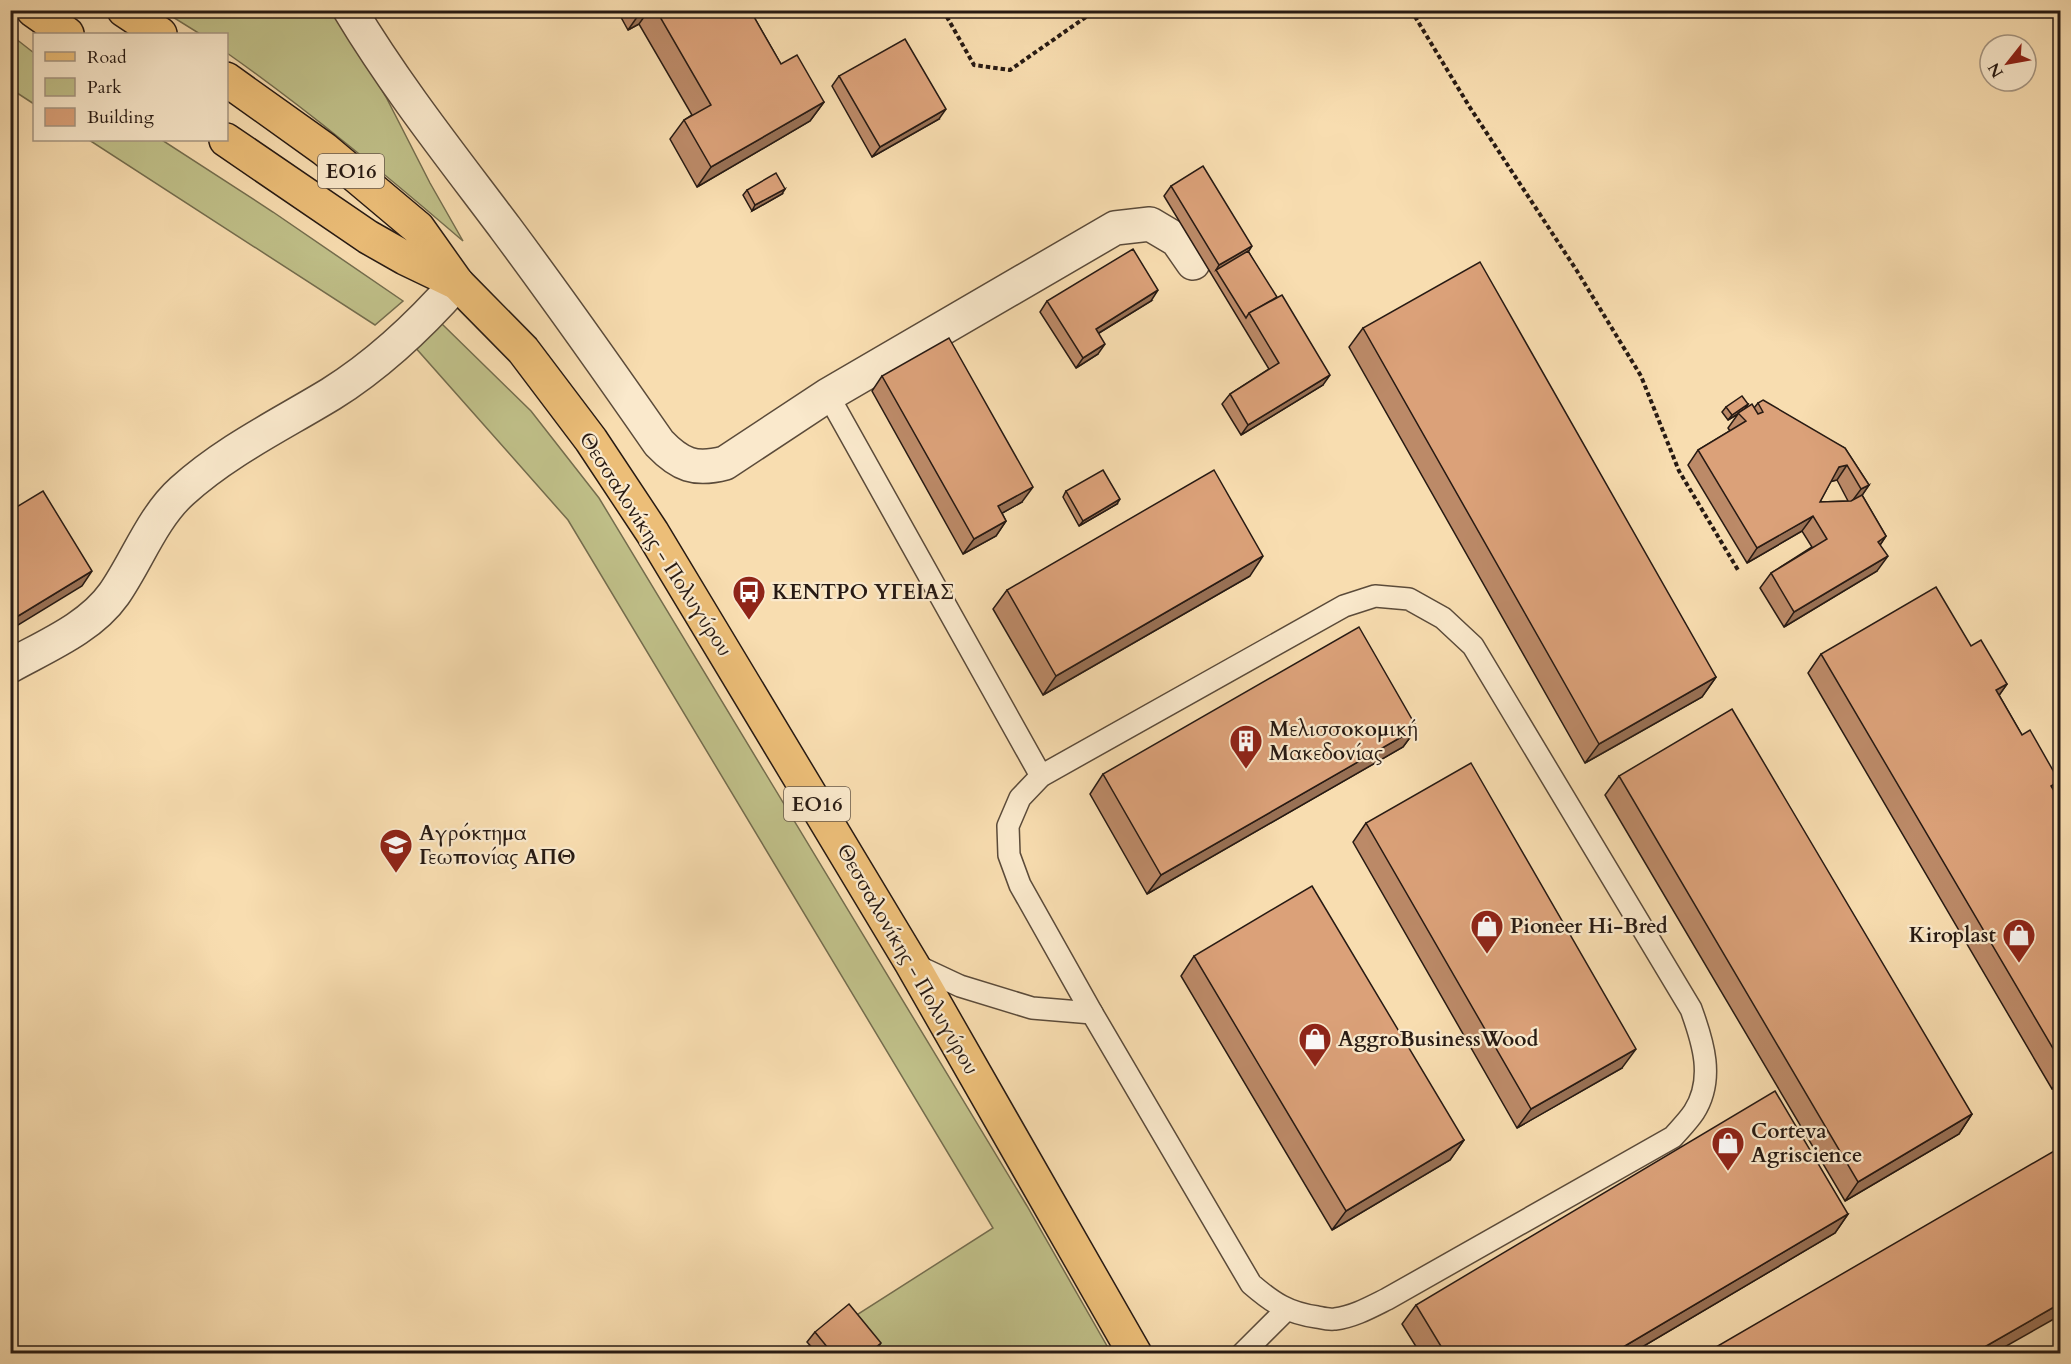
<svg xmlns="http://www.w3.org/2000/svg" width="2071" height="1364" viewBox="0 0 2071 1364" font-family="Cardo,serif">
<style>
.green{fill:#c0c089;stroke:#746d4e;stroke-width:1.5}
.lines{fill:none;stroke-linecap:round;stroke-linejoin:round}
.lane-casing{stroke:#5b4b3a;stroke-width:24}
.street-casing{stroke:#5b4b3a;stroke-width:36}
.primary-casing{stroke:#271a13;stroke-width:36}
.path{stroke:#271a13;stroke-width:4;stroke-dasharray:4.5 3;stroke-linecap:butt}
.lane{stroke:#fae9cc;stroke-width:21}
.street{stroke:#fae9cc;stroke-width:33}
.primary{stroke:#ecbe78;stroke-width:33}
.wall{fill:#bc8a68;stroke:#271a13;stroke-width:1.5;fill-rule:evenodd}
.shaded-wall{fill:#997155;stroke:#271a13;stroke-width:1.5}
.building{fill:#dba179;stroke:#271a13;stroke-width:1.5}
.labels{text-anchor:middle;stroke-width:4.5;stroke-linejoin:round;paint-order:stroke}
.shield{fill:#fae9cc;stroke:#66584a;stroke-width:1.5}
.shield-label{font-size:20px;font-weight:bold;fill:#271a13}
.street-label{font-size:21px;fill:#271a13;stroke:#fae9cc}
.poi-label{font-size:21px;font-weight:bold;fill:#271a13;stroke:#fae9cc;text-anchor:start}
</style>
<rect width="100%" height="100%" fill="#f8ddb0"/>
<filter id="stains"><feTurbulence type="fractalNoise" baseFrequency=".00333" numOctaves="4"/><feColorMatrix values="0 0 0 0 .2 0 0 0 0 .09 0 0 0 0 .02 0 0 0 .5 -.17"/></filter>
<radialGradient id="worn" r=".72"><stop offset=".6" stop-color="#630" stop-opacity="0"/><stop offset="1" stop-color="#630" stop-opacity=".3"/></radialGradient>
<g class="green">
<path d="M163 11H335L386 97 430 183 463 241C386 175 309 111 227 53L226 34H200Z"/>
<polygon points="11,35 34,53 34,104 11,89"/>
<polygon points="89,140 162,140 273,212 403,301 375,325"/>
<polygon points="442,324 531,411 599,498 1027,1206 1111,1353 797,1353 993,1228 568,520 414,346"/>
</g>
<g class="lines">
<g class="lane-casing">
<g id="lane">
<polyline points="828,395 1041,776"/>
<path d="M1375 596 1409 599 1443 618 1473 646 1691 1009C1703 1042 1715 1079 1694 1112 1688 1121 1680 1129 1673 1137L1387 1299C1371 1307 1353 1317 1335 1319 1329 1320 1322 1318 1317 1317 1288 1313 1273 1303 1251 1284L1092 1013 1020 885 1009 855 1008 826 1020 798 1041 776 1344 606Z"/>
<polyline points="913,964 960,986 1032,1008 1092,1013"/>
<polyline points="1242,1354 1286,1310"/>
</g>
</g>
<g class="street-casing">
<g id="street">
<path d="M350 10C397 88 452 157 506 229 558 299 609 371 659 443 680 465 695 471 725 463L828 395 1115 228 1150 224 1177 240 1193 263"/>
<path d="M10 666C46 646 90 628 114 594 137 561 152 518 182 491 226 451 280 425 331 394 379 364 420 325 457 283"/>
</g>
</g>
<g class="primary-casing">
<g id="primary">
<polyline points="33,10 67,34"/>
<polyline points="124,10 160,34"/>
<polyline points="226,79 324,149 418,228 457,283 523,350 591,440 652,532 912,964 1135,1354"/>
<polyline points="226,140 368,237 405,258 453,281"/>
</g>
</g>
<g class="path">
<polyline points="943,10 974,65 1010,70 1096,10"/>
<polyline points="1411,10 1469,106 1577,271 1641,376 1679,471 1738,570"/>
</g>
<use href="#lane" class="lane"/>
<use href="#street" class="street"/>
<use href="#primary" class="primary"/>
</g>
<g class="wall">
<polygon points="617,10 750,10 781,64 824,102 810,121 697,187 670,139 684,120 692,115 639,24 628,30"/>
<polygon points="839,76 939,119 872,157 832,86"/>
<polygon points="1171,186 1248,251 1323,385 1241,435 1222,404 1230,394 1269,369 1164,196"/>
<polygon points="747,190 782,194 752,211 743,195"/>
<polygon points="1047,301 1151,301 1099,333 1098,354 1076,368 1040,312"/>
<polygon points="1363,328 1716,677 1702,697 1585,763 1349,347"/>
<polygon points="882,376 1022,502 1002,513 1006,521 996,536 963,554 872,391"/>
<path d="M1758 403 1845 448 1869 485 1862 495 1886 536 1880 545 1877 571 1784 627 1760 588 1771 573 1812 547 1802 531 1747 563 1688 465 1698 450 1730 431 1728 428 1738 414 1728 420 1722 412 1726 407 1748 404 1745 409 1754 408ZM1837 480 1848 501 1820 502 1831 481Z"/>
<polygon points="1066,491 1117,504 1079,526 1063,497"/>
<polygon points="1250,576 1043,695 993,609 1007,590"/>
<polygon points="1971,646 2007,684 1999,695 2022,735 2059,781 2053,790 2061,802 2061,1084 2052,1089 1808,673 1821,654"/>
<polygon points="1417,728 1403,747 1147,894 1090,794 1103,774"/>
<polygon points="1619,776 1972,1114 1959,1134 1845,1201 1605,795"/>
<polygon points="1366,823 1622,1068 1517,1128 1353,842"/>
<polygon points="1194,956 1464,1140 1450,1160 1332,1230 1181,976"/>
<polygon points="1848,1214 1835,1233 1632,1353 1420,1353 1402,1324 1416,1305"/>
<polygon points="815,1332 874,1353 817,1353 807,1342"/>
<polygon points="1716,1347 1994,1353 1711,1353"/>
</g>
<g class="shaded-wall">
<polygon points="642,10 649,10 639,24 628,30"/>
<polygon points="824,102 810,121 697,187 711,167"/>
<polygon points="946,109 939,119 872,157 880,147"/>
<polygon points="785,189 782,194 752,211 755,205"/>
<polygon points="1252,246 1245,257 1216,270 1219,265"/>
<polygon points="1158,290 1151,301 1089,339 1096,329"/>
<polygon points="1105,344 1098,354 1076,368 1083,358"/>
<polygon points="1330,375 1323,385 1241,435 1248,425"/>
<polygon points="1748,404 1744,410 1728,420 1732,415"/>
<polygon points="1847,465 1837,480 1829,482 1839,467"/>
<polygon points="1869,485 1859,500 1850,504 1861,489"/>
<polygon points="1033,487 1022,502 988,521 998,506"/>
<polygon points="1120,499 1117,504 1079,526 1083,521"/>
<polygon points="1813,516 1802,531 1747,563 1757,548"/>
<polygon points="1006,521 996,536 963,554 974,539"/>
<polygon points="1886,536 1876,551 1878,542"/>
<polygon points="1263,556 1250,576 1043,695 1056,676"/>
<polygon points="1888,556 1877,571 1784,627 1794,612"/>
<polygon points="92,571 82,586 10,630 10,621"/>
<polygon points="1716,677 1702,697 1585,763 1599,744"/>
<polygon points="2007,684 1993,704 1996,690"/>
<polygon points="1417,728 1403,747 1147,894 1161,875"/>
<polygon points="2059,781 2046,800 2051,786"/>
<polygon points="1636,1049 1622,1068 1517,1128 1531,1109"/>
<polygon points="2061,1077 2061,1084 2052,1089"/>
<polygon points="1972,1114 1959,1134 1845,1201 1858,1182"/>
<polygon points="1464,1140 1450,1160 1332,1230 1346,1211"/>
<polygon points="1848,1214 1835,1233 1632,1353 1613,1353"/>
<polygon points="2061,1303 2061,1315 1994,1353 1974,1353"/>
<polygon points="881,1343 874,1353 869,1353"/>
</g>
<g class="building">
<polygon points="656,10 750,10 781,64 797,55 824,102 711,167 684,120 711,105"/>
<polygon points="905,39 946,109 880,147 839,76"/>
<polygon points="1203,166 1252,246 1219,265 1171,186"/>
<polygon points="776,173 785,189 755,205 747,190"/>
<polygon points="1133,249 1158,290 1096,329 1105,344 1083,358 1047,301"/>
<polygon points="1248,251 1277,297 1249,313 1246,318 1216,270"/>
<polygon points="1480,262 1716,677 1599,744 1363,328"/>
<polygon points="1282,295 1330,375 1248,425 1230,394 1279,363 1249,313"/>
<polygon points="949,338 1033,487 998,506 1006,521 974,539 882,376"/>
<polygon points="1742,396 1748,404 1732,415 1726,407"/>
<polygon points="1763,400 1845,448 1869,485 1861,489 1847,465 1839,467 1820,502 1851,501 1862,495 1886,536 1878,542 1888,556 1794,612 1771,573 1827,539 1813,516 1757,548 1698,450 1746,421 1738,413 1752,404 1758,414 1763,412 1758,403"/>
<polygon points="1103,470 1120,499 1083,521 1066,491"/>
<polygon points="1214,470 1263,556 1056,676 1007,590"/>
<polygon points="43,491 92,571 10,621 10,511"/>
<polygon points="1936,587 1971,646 1981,640 2007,684 1996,690 2022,735 2030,730 2059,781 2051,786 2061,802 2061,1062 1821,654"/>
<polygon points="1359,627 1417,728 1161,875 1103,774"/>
<polygon points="1732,709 1972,1114 1858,1182 1619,776"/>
<polygon points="1471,763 1636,1049 1531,1109 1366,823"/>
<polygon points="1312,886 1464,1140 1346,1211 1194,956"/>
<polygon points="1775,1091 1848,1214 1613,1353 1445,1353 1416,1305"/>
<polygon points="2061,1147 2061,1303 1974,1353 1720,1353 1716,1347"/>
<polygon points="849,1304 881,1343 869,1353 832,1353 815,1332"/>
</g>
<defs>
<g id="bus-pin" transform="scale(1.725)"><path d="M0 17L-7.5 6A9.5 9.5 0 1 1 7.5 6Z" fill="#8f2418" stroke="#fae9cc"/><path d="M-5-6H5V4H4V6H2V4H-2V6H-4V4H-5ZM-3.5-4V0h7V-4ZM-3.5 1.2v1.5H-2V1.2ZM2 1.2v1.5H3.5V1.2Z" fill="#fff"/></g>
<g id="building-pin" transform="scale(1.725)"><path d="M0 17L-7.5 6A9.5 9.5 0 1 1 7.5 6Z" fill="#8f2418" stroke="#fae9cc"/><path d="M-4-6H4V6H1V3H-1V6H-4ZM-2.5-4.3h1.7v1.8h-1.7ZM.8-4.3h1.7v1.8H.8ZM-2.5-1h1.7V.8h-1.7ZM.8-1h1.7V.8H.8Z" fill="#fff"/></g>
<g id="university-pin" transform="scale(1.725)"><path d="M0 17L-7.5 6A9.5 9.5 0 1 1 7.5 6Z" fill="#8f2418" stroke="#fae9cc"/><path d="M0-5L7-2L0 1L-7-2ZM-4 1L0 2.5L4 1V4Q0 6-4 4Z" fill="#fff"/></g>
<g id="shop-pin" transform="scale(1.725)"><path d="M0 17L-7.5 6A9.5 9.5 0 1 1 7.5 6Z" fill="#8f2418" stroke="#fae9cc"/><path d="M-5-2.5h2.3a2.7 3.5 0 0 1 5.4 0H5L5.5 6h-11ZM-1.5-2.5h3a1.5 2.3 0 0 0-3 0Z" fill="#fff"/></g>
</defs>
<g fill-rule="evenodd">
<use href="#bus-pin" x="749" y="592"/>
<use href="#building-pin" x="1246" y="741"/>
<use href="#university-pin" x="396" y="845"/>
<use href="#shop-pin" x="1487" y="926"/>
<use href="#shop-pin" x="2019" y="935"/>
<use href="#shop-pin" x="1315" y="1039"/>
<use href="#shop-pin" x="1728" y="1143"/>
</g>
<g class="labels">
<g class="shield">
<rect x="318" y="154" width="66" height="34" rx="4.5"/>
<rect x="784" y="787" width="66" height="34" rx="4.5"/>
</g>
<g class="shield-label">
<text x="351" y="178">ΕΟ16</text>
<text x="817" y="811">ΕΟ16</text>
</g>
<g class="street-label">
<text transform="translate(656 544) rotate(57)" y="7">Θεσσαλονίκης - Πολυγύρου</text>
<text transform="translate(908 959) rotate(60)" y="7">Θεσσαλονίκης - Πολυγύρου</text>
</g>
<g class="poi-label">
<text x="772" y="599">ΚΕΝΤΡΟ ΥΓΕΙΑΣ</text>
<text x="1269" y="736">Μελισσοκομική<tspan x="1269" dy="24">Μακεδονίας</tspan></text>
<text x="419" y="840">Αγρόκτημα<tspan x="419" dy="24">Γεωπονίας ΑΠΘ</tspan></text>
<text x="1510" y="933">Pioneer Hi-Bred</text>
<text x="1996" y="942" text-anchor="end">Kiroplast</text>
<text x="1338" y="1046">AggroBusinessWood</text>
<text x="1751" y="1138">Corteva<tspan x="1751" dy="24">Agriscience</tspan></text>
</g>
</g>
<rect width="2071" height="1364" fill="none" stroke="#f8ddb0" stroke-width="36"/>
<rect x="12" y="12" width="2047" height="1340" fill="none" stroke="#271a13" stroke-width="3"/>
<rect x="18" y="18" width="2035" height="1328" fill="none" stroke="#271a13" stroke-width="1.5"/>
<rect x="33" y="33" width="195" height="108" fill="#fae9cc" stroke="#a69682" stroke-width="1.5"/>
<rect x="45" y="52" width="30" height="9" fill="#ecbe78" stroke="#a69682" stroke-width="1.5"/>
<text x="87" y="63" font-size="18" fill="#271a13">Road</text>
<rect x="45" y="78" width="30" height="18" fill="#c0c089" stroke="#a69682" stroke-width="1.5"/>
<text x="87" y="93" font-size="18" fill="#271a13">Park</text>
<rect x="45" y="108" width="30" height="18" fill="#dba179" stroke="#a69682" stroke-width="1.5"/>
<text x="87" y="123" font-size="18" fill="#271a13">Building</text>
<g transform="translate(2008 63) rotate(239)"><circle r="28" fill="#fae9cc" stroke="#a69682" stroke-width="1.5"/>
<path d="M0-4.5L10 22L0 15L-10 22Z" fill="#8f2418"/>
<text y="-9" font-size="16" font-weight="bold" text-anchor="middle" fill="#271a13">N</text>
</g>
<rect width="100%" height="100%" filter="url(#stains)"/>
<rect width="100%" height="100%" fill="url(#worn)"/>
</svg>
